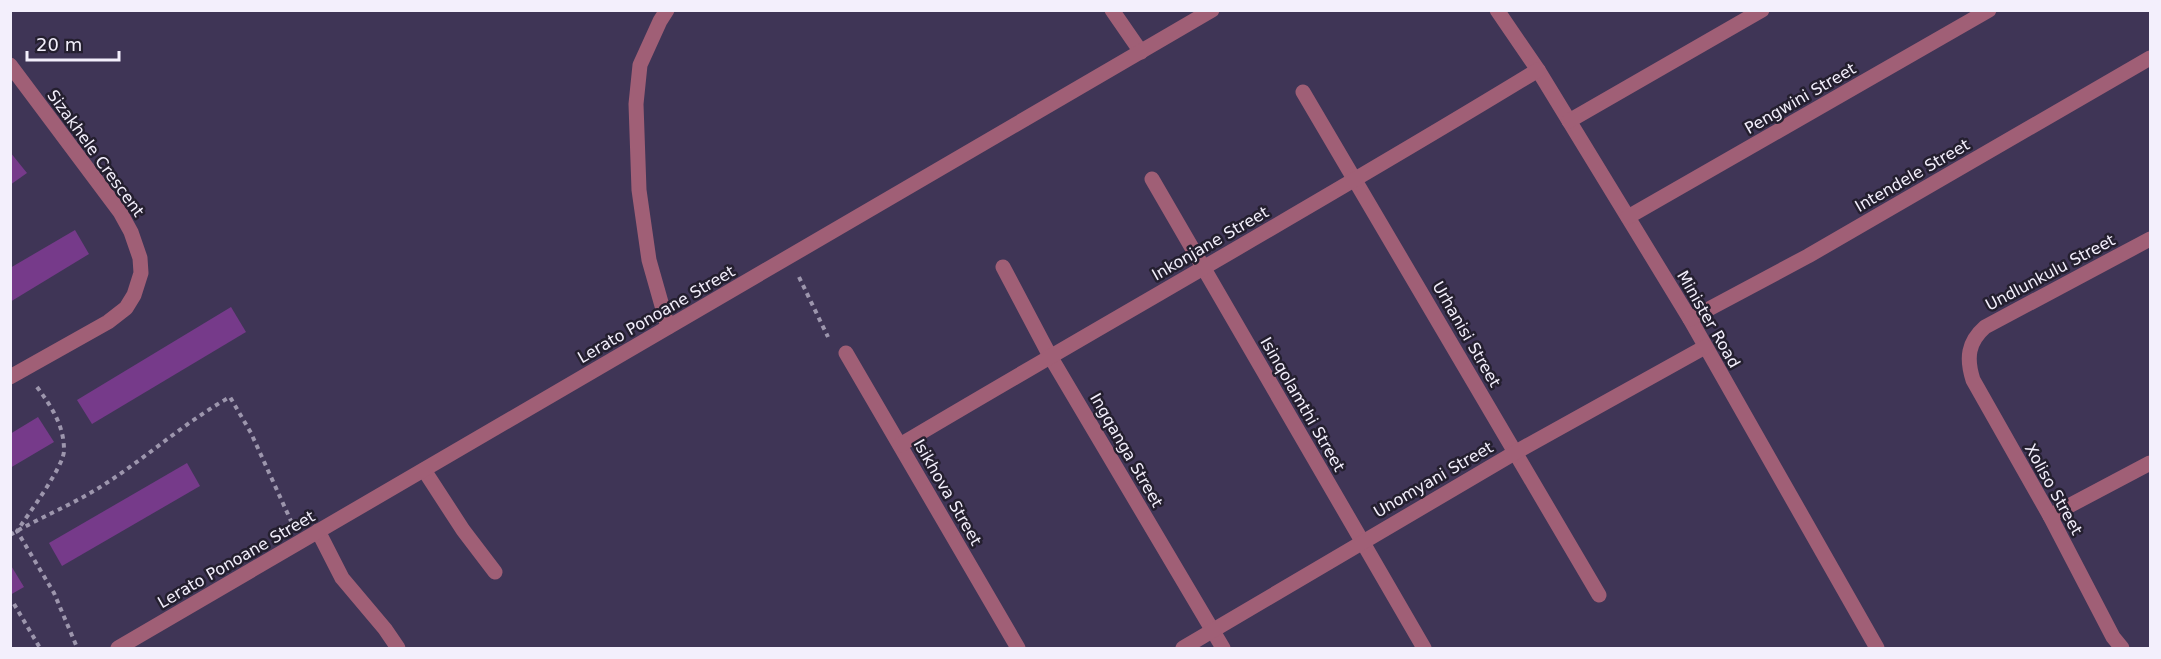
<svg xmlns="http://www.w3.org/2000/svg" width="2161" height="659" viewBox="0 0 2161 659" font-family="'DejaVu Sans',sans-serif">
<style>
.building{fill:#763a8a}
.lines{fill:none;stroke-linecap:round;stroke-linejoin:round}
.path{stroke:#9d96ad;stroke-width:4;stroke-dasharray:4.5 4.5;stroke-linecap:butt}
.minor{stroke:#a05f76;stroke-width:15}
.labels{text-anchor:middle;stroke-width:5;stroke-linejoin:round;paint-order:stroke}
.street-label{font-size:16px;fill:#f3effc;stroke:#241f2f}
</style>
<rect width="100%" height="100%" fill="#3f3556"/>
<g class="building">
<polygon points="10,152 27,173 10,185"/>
<polygon points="75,230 89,254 10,302 10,268"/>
<polygon points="231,307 246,332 92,424 77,400"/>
<polygon points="38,417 54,442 10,468 10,434"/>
<polygon points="187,463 200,486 62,566 49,543"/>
<polygon points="10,564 24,587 10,595"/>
</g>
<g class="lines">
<g class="path">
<polyline points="799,277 828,337"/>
<path d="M37 387C51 406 64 425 64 450 65 465 27 516 17 531L54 593 76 645"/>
<path d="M10 535C39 518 69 506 97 489 143 461 183 423 230 397L251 433 291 521"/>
<polyline points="14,604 40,648"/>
</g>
<g class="minor">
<polyline points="667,10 660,21 640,65 636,104 639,190 649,260 668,327"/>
<polyline points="1112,10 1141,52"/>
<polyline points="1497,10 1538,70 1690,319 1877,648"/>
<polyline points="10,65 120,212 131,232 140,258 141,273 134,295 126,308 108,322 10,377"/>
<polyline points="1303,92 1599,595"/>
<polyline points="1569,121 1762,10"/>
<polyline points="1152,179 1424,648"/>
<polyline points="1628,217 1989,10"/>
<polyline points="1003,267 1050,356 1223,648"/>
<polyline points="1690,319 1808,256 2150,58"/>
<polyline points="846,353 1018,648"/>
<path d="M900 445C1112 319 1327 199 1538 70"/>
<polyline points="424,470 463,530 495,572"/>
<polyline points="2050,516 2150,463"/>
<polyline points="318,531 342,578 385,629 398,648"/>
<polyline points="118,648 1212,10"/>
<polyline points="1183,648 1516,452 1705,347"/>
<path d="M2122 648 2113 637 2050 516 1973 380C1966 358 1968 342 1985 327L2150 239"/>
</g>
</g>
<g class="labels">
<g class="street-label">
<text transform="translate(1800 98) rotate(-30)" y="6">Pengwini Street</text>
<text transform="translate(96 153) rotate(54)" y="6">Sizakhele Crescent</text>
<text transform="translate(1912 175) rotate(-30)" y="6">Intendele Street</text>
<text transform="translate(1210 243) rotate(-30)" y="6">Inkonjane Street</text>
<text transform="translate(2050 272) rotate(-28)" y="6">Undlunkulu Street</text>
<text transform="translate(656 314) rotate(-30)" y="6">Lerato Ponoane Street</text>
<text transform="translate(1709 319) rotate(60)" y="6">Minister Road</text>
<text transform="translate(1467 334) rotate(60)" y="6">Urhanisi Street</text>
<text transform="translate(1303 404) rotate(60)" y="6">Isinqolamthi Street</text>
<text transform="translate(1127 450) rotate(60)" y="6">Ingqanga Street</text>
<text transform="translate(1433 479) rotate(-30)" y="6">Unomyani Street</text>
<text transform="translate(2054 489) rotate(61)" y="6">Xoliso Street</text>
<text transform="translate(948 492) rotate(60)" y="6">Isikhova Street</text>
<text transform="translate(236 559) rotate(-30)" y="6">Lerato Ponoane Street</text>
</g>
</g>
<rect width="2161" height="659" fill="none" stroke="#f3effc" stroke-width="24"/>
<path d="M27 51v9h92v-9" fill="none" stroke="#f3effc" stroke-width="3"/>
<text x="36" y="51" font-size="18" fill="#f3effc" stroke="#241f2f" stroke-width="4.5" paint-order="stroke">20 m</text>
</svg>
